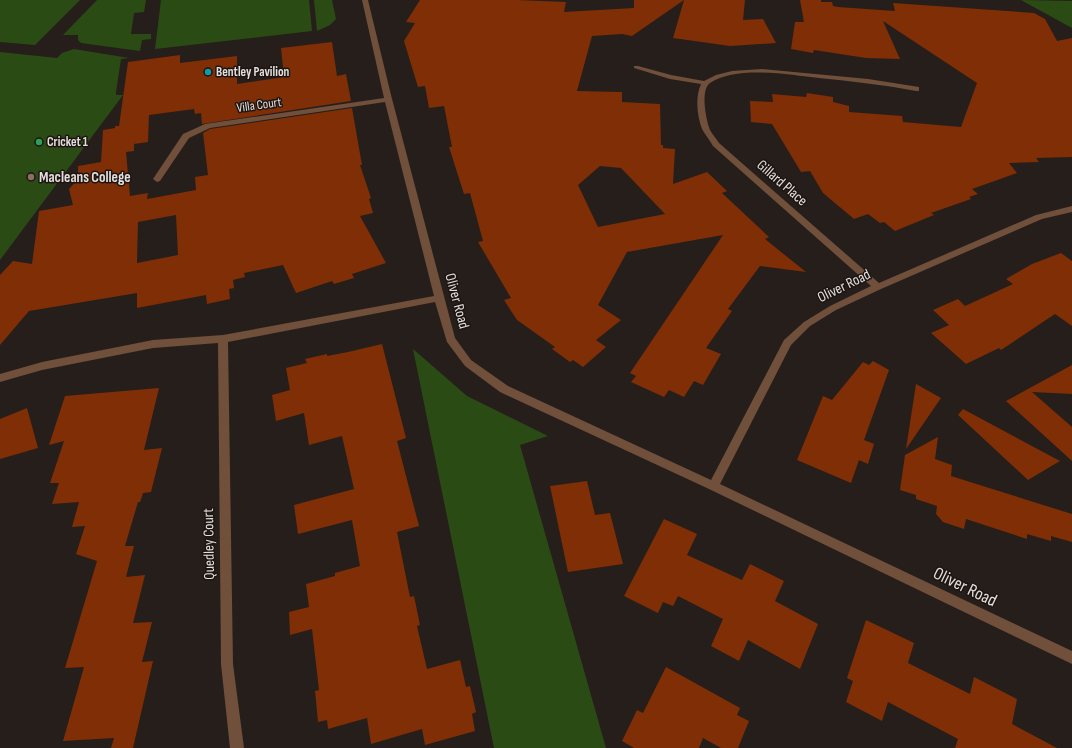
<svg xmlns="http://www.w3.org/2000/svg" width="1072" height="748" font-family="'Sofia Sans Condensed',sans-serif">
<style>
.green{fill:#2b4b15}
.building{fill:#7f2e05;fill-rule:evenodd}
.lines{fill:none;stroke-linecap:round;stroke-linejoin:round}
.minor{fill:#704f3b;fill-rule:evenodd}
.culture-dot{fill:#0f9aa8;stroke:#1c1512;stroke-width:1.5}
.leisure-dot{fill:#2e9e5b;stroke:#1c1512;stroke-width:1.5}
.education-dot{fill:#8d6e63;stroke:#1c1512;stroke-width:1.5}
.labels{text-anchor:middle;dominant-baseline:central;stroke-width:3;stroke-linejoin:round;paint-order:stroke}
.far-poi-label{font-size:13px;font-weight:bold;fill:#e4dedc;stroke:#1c1512;text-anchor:start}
.far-street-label{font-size:13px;fill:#e4dedc;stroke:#1c1512}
.poi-label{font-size:15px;font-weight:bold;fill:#e4dedc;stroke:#1c1512;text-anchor:start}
.street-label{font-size:15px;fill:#e4dedc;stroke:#1c1512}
.near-street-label{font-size:18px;fill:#e4dedc;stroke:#1c1512}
</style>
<rect width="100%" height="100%" fill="#261e1b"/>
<path class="green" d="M0,0h80l-45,45 -35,-3z
M97,0h49l-2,12 -10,1 -3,21h20v5l-9,1 -2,11 -59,-8 -3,-3v-5h-15z
M161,0h148l3,31 -157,18z
M314,0h18l4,19 -6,6 -13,6z
M1021,0l51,1v27z
M74,49l55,9 -8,1 -5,33v3h7l-123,165v-208l57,6 5,-5z
M413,349l54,47 81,40 -28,9 86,303h-112z"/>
<path class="building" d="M420,0h97l49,2 -2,10 70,-4v-8h111l-2,20 20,-1 13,24 -46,3 -57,-8 11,-38 -52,36 -10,-2 -30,2 -15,55 45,1v10l38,2 1,41h2v3l12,1 -2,35 34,-12 20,19 -5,2 47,44 -4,2 41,33 -46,-6 -32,43 4,2 -26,37 15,6 -18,31 -9,-4 -10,16 -15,-7 -5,7 -33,-15 5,-6 -6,-3 93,-138 -96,17 -29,53 23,15 -25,20 10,7 -23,20 -10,-7 -3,2 -18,-13 3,-2 -38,-27 -13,-20 7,-2 -33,-56 5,-1 -13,-48 -6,1 -15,-47h3l-8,-41 -15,2 -4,-22 -7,1 -14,-46 11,-18 -9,-1zM600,166l21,2 44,46 -67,13 -20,-42z
M800,0h21v2h11l1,4 5,1 57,4 -2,-8 141,10 11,6 12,22 15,-3v119l-36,1 3,4 -30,1 8,10 -45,16 6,5 -9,3 2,2 -40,14 3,2 -39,16 -11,-9 -4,1 -12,-9 -14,5 -31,-26 -13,-22 -9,1 -29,-48 -21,-2 -1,-21 23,1 -1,-8 34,3 1,-4 26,4v5l16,4v6l53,4 1,6 58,5 16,-44 -94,-62 17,38 -34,-1 -52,-8 -1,3 -22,-4 4,-27h9z
M332,42l5,34 9,-2 5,27 -149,23 -1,-11 -6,1 -1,-5 -45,6 -1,27 -14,2v7l-8,1 4,44 18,-3 -1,6 49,-9 -1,-13 13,-2 -5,-42 7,-4 142,-21 10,57h-2l11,33 -2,1 4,14 -13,3 26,47 -34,11 2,4 -20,6 -2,-3 -36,12 -13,-28 -39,8 1,4 -12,3 1,8 -5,1 1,10 -23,5 -1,-9 -69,13v-15l-108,18 -29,34v-70l13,-14 19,3 7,-53 34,-6 -4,-16 9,-10v-13l23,-4 2,-32 12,-2v-2h4l9,-64 52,-7v8l57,-7v28l47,-7 -3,-29zM176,215l2,40 -41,8 1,-41z
M1061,253l11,8v65l-17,-12 -54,36 -2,-2 -33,16 -35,-31 18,-8 -16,-15 25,-11 7,7 48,-22 -7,-5 26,-15z
M382,344l24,94 -9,3 22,85 -22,6 13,65 4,-1 6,29 -3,1 10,43 33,-9 6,27 4,-1 6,26 -4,2 3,17 -50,14 -3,-16 -51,15 -4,-26 -39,11 -1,-9 -9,2 -3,-31 4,-1 -7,-61 -22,6 -1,-23 20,-5 -3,-23 29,-8v-3l25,-7 -8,-46 -54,14 -4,-29 60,-16 -12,-53 -33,9 -5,-32 -28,8 -4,-26 18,-5 -4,-22 21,-5 -2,-4 22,-5v2l21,-4z
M873,361l16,9 -25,70 10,4 -6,20 -9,-4 -8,23 -54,-23 26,-64 9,4 31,-38 6,3z
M1072,365v29l-40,-2 40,35v34l-66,-60z
M916,384l25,14 -35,51z
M159,388l-15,62 18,-2 -11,44 -8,1 -3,9h-2l-13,44h9l-8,31 19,-2 -12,48 19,-1 -10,40 11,-1 -20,87h-22l3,-10 -51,3 21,-74 -19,1 32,-107 -21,-7 9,-28 -13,1 7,-25 -27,2 7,-21h-9l14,-42 -15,4 16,-49z
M27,408l11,40 -38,11v-40z
M963,409l97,52 -32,19 -70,-65z
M938,437l-3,22 17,6 -1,11 121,38v28l-21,-6v5l-24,-7v5l-61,-20 -2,10 -21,-7 -7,-8 1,-8 -21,-7v-4l-16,-5 5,-35z
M587,481l8,34 15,-2 13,51 -55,8 -18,-86z
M664,519l33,15 -10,21 55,25 8,-16 34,17 -9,20 43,23 -18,45 -52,-29 -9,21 -28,-15 12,-27 -45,-23 -5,10 -10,-4 -5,11 -34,-17z
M866,620l48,23 -6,20 62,31 4,-17 43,22 -5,25 45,24h-102l3,-9 -70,-37 -6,19 -36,-19 7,-21 -6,-3z
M666,667l74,41 -3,7 12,6 -11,27h-17l-18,-10 -4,10h-65l-12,-7 15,-31 6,3z"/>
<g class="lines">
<path class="minor" d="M362,0h6l23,95 64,243 16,22 37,26 203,94 73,-140 20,-18 26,-16 41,-20 -158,-140c-3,-6 -8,-11 -11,-17 -5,-13 -7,-32 -1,-45l-31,-5 -36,-11v-2h4l33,9 33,6 12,-6 16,-4 30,-2 106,10 51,8v4h-3c-32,-6 -65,-10 -97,-13 -30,-3 -82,-13 -109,5 -10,7 -4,37 0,47 2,4 6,8 9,13l160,140 157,-68 36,-9v6l-30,7 -161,70 -45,21 -26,16 -19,19 -71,139 352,167v13l-363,-175 -209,-97 -35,-26 -18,-24 -12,-40 -207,40 5,322 11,84h-14l-9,-84 -3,-321 -65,5 -111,22 -42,12v-8l42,-12 111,-22 70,-5 211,-39 -49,-194 -175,26 -21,10 -29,43 -3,1 -4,-3 30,-45 22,-10 179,-26z"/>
</g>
<circle class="culture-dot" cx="208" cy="72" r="4"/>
<circle class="leisure-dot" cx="39" cy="142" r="4"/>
<circle class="education-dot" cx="31" cy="177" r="4"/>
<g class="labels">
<g class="far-poi-label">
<text x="216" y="72">Bentley Pavilion</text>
<text x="47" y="142">Cricket 1</text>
</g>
<g class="far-street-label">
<text transform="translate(259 105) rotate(-8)">Villa Court</text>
</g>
<g class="poi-label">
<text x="39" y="177">Macleans College</text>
</g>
<g class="street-label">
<text transform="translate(782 183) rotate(41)">Gillard Place</text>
<text transform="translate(844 286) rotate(-26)">Oliver Road</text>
<text transform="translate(457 301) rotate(75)">Oliver Road</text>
<text transform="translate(209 544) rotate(-91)">Quedley Court</text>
</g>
<g class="near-street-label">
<text transform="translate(965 587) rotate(26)">Oliver Road</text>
</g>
</g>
</svg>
